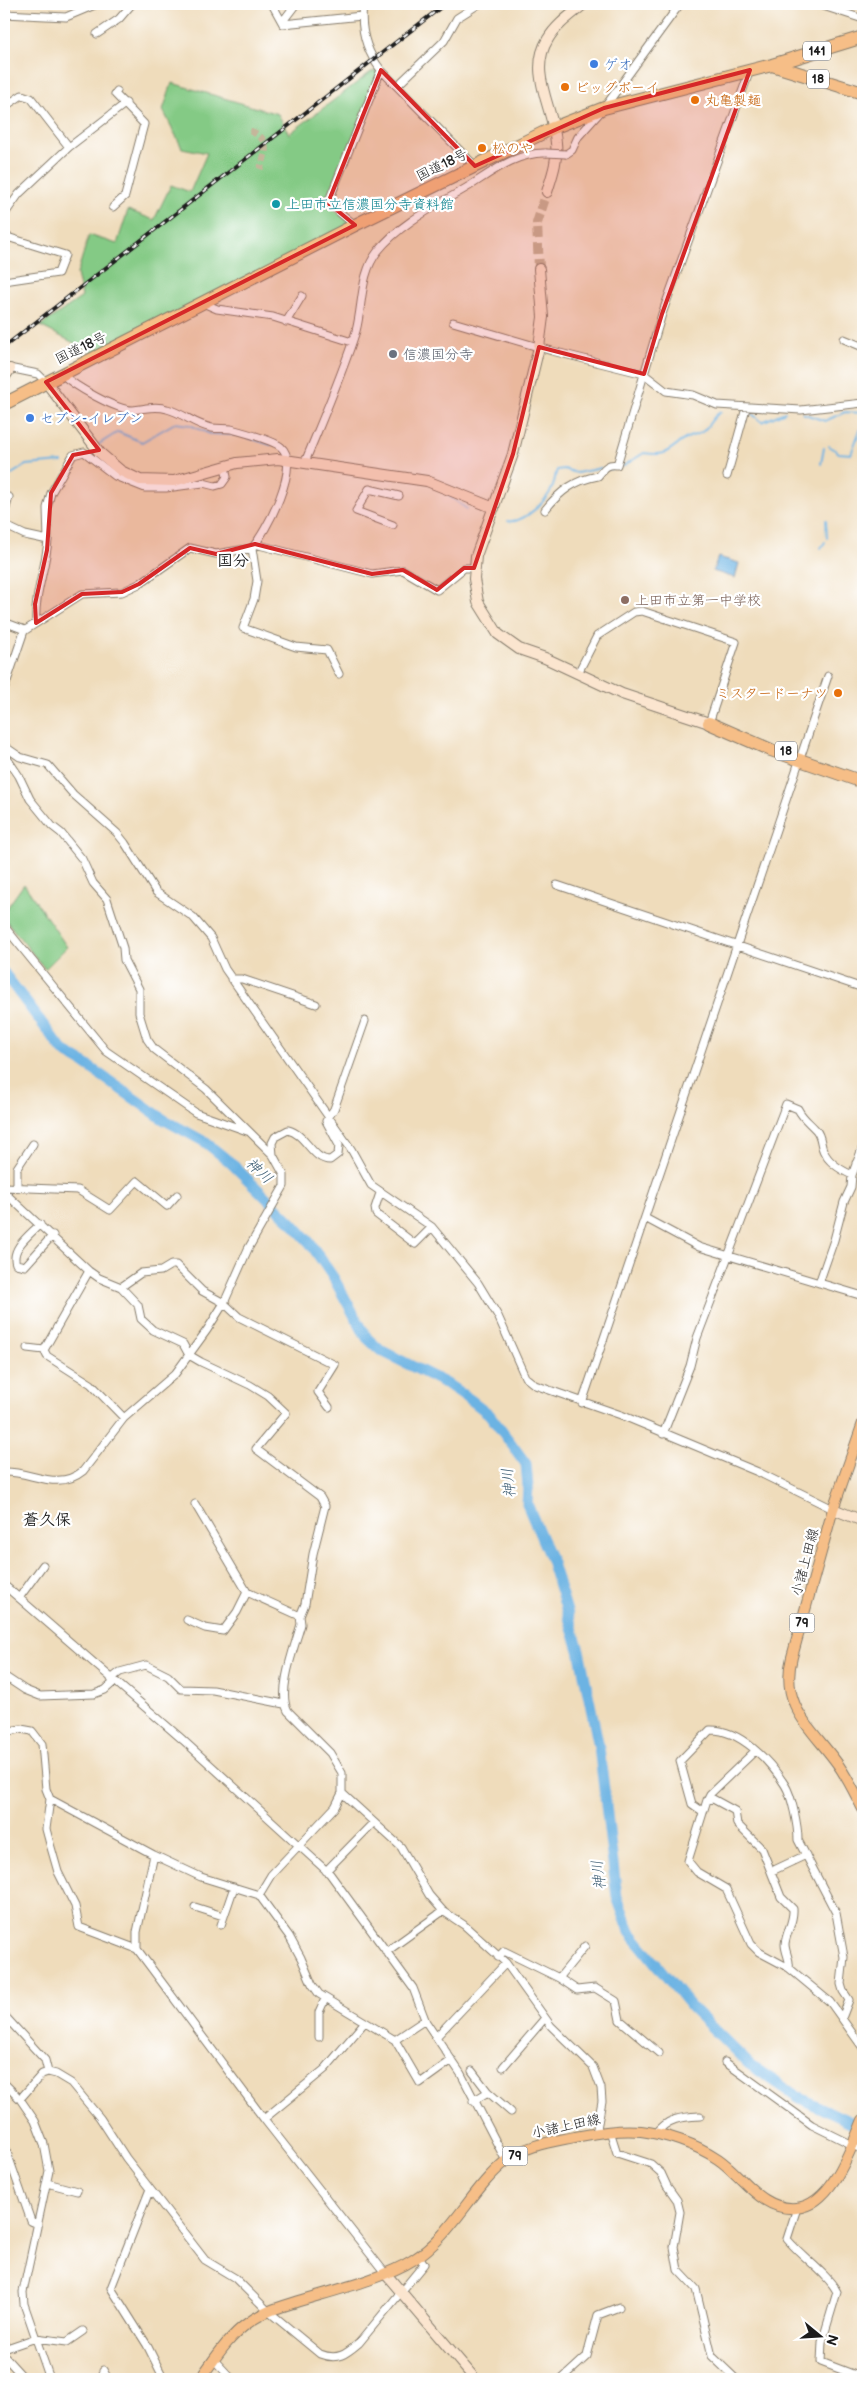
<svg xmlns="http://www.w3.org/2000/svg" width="867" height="2383" font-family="'Balsamiq Sans','Klee One',sans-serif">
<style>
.green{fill:#84ca85;stroke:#507350}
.water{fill:#6cb3e3;stroke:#446880}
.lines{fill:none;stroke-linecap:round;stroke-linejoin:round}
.stream{stroke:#6cb3e3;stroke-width:2}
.river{stroke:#6cb3e3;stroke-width:11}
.street-tunnel{stroke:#c5b69b;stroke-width:7;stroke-dasharray:7 3.5;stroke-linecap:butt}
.secondary-tunnel{stroke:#c5b69b;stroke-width:10;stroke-dasharray:10 5;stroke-linecap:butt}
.street-casing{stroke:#867c6c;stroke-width:9}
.secondary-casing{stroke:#867c6c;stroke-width:12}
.primary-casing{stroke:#867c6c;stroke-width:12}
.highway-casing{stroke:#867c6c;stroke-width:14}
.street{stroke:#fff;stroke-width:7}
.secondary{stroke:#fbe5cf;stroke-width:10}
.primary{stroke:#f6be87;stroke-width:10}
.highway{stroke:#f6be87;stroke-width:12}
.rail-casing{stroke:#1c1c1c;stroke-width:4}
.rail{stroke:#fff;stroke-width:2;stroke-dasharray:5.5;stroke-linecap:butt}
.street-bridge-casing{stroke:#867c6c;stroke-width:9;stroke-linecap:butt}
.street-bridge{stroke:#fff;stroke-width:7}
.marked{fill:#d62828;fill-opacity:0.2;stroke:#d62828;stroke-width:4;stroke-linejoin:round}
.shop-dot{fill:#3f7fe0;stroke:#fff;stroke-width:2}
.food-dot{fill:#e8710a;stroke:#fff;stroke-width:2}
.culture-dot{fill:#0f9aa8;stroke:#fff;stroke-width:2}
.worship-dot{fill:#6b7280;stroke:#fff;stroke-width:2}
.education-dot{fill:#8d6e63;stroke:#fff;stroke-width:2}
.labels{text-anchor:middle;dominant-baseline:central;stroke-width:4.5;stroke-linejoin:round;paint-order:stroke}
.shield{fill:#fff;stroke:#606060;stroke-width:1}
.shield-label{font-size:12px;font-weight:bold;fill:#1c1c1c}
.shop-label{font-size:14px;fill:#366cbe;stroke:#fff;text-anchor:start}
.food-label{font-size:14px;fill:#c56008;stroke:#fff;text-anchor:start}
.street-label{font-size:14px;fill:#1c1c1c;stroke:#fff}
.culture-label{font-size:14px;fill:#0d838f;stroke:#fff;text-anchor:start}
.worship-label{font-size:14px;fill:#5b616d;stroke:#fff;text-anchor:start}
.education-label{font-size:14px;fill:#785e54;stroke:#fff;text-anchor:start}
.water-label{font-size:15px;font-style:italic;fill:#406076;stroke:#fff}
.quarter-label{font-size:16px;font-weight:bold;fill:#1c1c1c;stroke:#fff}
</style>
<rect width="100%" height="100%" fill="#fff"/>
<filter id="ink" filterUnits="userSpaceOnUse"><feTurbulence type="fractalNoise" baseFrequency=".02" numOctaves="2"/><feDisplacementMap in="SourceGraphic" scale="10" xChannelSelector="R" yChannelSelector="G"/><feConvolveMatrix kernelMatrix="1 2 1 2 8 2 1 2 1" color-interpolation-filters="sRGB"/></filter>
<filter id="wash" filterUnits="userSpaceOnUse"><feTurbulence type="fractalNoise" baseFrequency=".0096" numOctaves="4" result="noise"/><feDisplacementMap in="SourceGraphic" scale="20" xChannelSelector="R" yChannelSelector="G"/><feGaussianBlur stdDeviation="1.12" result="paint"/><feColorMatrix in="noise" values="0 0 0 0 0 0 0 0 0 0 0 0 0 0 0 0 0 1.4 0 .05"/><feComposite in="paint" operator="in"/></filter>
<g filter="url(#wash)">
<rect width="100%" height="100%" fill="#efdcbb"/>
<path class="green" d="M381,70l-52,136 26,19 -255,131 -60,-30 42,-29 -5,-23 12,-39 28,9 11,-34 26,10 17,-35 19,7 17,-39 -25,-5 -19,-38 9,-27 106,31 11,20 82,-62z
M24,884l43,63 -22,22 -41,-51v-6z"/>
<path class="water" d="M718,557l21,6 -4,15 -22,-7z"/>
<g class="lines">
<path class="stream" d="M751,413l11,9 23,-10
M802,413l23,8 20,-9 18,1
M99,444l19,-12 24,10 33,-19 15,2 20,9 30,1 31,10
M829,446l10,7 12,1 9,-24
M72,464l11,-7
M821,464l3,-16
M609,469l14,-3 21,-13c26,4 23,-4 43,-15 4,-2 10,-3 15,-6 8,-6 9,-15 19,-20
M4,479l22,-14 36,-3
M449,496l18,13
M826,520l1,18
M508,521c15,3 40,-21 45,-35 2,-5 2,-11 4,-16l7,-1 13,4 24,-5
M821,548l4,-6"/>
<path class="river" d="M4,973l59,78 18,10 82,58 42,23 25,20 62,61 18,20 23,34 34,61 13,12 67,34 24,16 18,14 21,28 16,22 2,23 -1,17 24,56 28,90 20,97 18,150 13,35 62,76 57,56 49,33 65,31"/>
</g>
</g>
<g filter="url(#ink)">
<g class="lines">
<path class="street-tunnel" d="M250,131c20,7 17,21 10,38"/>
<path class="secondary-tunnel" d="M539,269l-2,-46 10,-31"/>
<g class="street-casing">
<path id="street" d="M272,4l11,20 79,-8
M363,4c-3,24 3,47 18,66l94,96
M817,4l46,15
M4,14l62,3 31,-13
M283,21l13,-17
M97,34l22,-15 13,-15
M397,86l47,-45 13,-23 22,-14
M4,107l18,-12 9,3 38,49
M566,154l6,-4 6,-13 26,-29 76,-104
M113,207l12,-11 19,-72 -29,-30 2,-3
M4,215l15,-21 50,-47 57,-44
M355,225l-27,-22 53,-133
M4,236l61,19 -7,18 -54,8
M203,303l14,6 56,8 79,25
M286,322l16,-26
M453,322l99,29 92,23 22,17 27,4 24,10 84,5 62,-7
M844,339l19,8
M4,367l34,7 8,8
M305,462c18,-44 37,-87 51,-131 7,-26 4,-58 22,-80 23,-29 62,-47 93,-66 22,-14 47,-33 75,-32
M727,476l19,-68
M545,510c15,-19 30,-30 53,-34 6,-7 9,-13 19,-11l45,-151 88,-244
M4,515l5,-18
M4,525l21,10 23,5c-2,29 -14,54 -12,83
M393,525l-37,-14 13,-22 30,7
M48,540l-1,-32 4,-15 22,-38 11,-3 31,24 30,12h21l37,-5 12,3 7,-2 5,-7 -2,-11
M255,544l117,30 31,-4 34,20 27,-22h10
M252,548l5,33 -3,18 -11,29 53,19 31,3 12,24
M4,622l21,8
M578,673l19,-37 37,-24 8,-1 94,31 -27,81
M4,690l20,-59 58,-37 40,-2 17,-8 51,-36 26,6 36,-6c14,-16 50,-83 29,-101 -8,-7 -39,-15 -50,-18 -6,-1 -13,0 -19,-1 -17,-3 -29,-15 -45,-19 -12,-4 -22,0 -34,1 -17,0 -59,-24 -71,-36
M4,746l16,11 28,8 25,29 44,39 8,10 31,49 37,25 18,21 14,31 126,180 20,36 61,42 46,56 20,33 27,61 10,8 86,30 137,57 75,37
M4,754l15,22 11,23 22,27 9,7 21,26 11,24 14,16 16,49 1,12 15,29v24l8,26 7,10 52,40 67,66 11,20v11l-36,63 -24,54 -17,27 -32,44 -51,44 -41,53c-26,21 -51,0 -79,1
M557,885l306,103
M4,926l102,125 90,62 51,18
M231,979h11l74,25
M273,1155l-1,-12 3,-6 13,-7c18,4 24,30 42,30l8,-6 1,-9 -13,-24 8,-12 31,-88
M856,1163l7,2
M4,1187l74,3 32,20 27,-29 30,25 10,-11
M17,1187v-19l16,-24
M4,1192l85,79 10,7 22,9 17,18 3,14 12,11 30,14 6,11 12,7 49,23 18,11 18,17 -30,36 64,48 5,9 -12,48 -8,50 -5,12
M380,1193l-5,15 1,6 39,30 17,-17
M645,1218l54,29 164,49
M40,1224c-9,10 -30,24 -24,40l9,2 28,-31
M89,1271l-45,79 3,6 44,28 33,34
M819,1283l15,-43 10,-38 7,-15 1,-12 11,-29
M121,1287l20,-14 20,-2 10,-6h5l26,26 22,12 15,14 96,48 -17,27 11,15
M27,1348l17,2
M582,1403l246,-727
M663,1434l27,-68 7,-28 89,-234 12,5c5,10 11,13 18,21 6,7 4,15 8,22 5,11 17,18 28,23
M195,1504l52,88 53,24 1,8c-6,22 -24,67 -13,87l42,42 12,20v20l-7,14 -64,68 -12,20
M4,1585l179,155 147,134 83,114 13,34 35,52 45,87
M19,1598l24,-33
M187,1620l18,8 18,3 14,-19 10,-20
M4,1676l21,14 15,6 54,-2 11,-4 9,-8
M111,1679l9,-7 26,-7 22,11 13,13 32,1 71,14
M4,1732l17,-3 11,2 10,13 4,45 4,10 -4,30 4,15 8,28 17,34 4,21 58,22 127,170 121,154
M342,1793l59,54 28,48 14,16 21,14 42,38 45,63 42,41 8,21 1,13 -6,33
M50,1799l104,56 47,22 58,18 30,41 12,22 11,26 7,10 76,46 30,-20
M707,1800l3,-6 45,-43
M702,1811l-10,-7 -12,-43 30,-31c30,-1 60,31 75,55 7,11 13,41 13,55l38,73 8,44 -3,27 2,7 6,9 -7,18
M326,1871l47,-48
M772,1871l34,-16
M195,1907l28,9
M221,1925l13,-38
M137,1949v-17l17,-77
M386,1952l57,-41
M498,1957l6,-6 55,27 26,-32
M789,1968c2,-8 -4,-15 -4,-24 1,-12 9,-22 8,-35l-12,-12 -19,-48 -25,-25 -2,-13 -22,-12 -6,1 -19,61 9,11 29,17 25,55 8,8 30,16 41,34 33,46
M559,1978l18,12 18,-2 21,13 4,19 39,33
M4,2015l41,45 3,12
M319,2037v-25l6,-13
M436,2037l70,-74
M395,2040l25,43 32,-23
M725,2062l87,63 51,25
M503,2067l42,-49
M472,2071l16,21 23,20
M4,2083l16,16 15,22 9,23 5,27 -26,121 1,12 26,75
M20,2099l22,-25 6,-2 8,2 15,9 29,35 26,40 79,102 30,18 33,33 52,43c18,7 26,0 39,-11l65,-79 -5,-8
M473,2101l15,-9
M264,2119l61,-50 39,-46
M610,2131l7,22 34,11 10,9 6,13 10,14 3,12 -6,35 4,23 18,19 16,67 24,23
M656,2134c11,-16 26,-17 44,-18
M4,2144l27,77 7,3
M47,2183l30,8
M150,2189l-39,99 36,57 17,34
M797,2208l-10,31c14,17 42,36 50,53l-15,50 -1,20 37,14 -1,3
M4,2349l32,-11 31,4 16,-11
M4,2356l21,23
M214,2360l18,19
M103,2370l5,9
M562,2379l25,-23 11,-41 21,-8"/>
</g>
<g class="secondary-casing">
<path id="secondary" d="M547,192c5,-16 11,-32 9,-49 -2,-35 -29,-70 -8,-104 8,-14 24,-25 36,-35
M539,269l4,48 -4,30 -26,107 -37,102 -2,23 4,23 20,32 21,15 26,9 77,36 87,29
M4,378l6,-9
M46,382l54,71 21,18 19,9 34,1 63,-18 41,-4 149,22 67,27
M833,1509l30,12
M385,2273l90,106"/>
</g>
<g class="primary-casing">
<path id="primary" d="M863,1423l-30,86 -41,148c-12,46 16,68 42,102 12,15 20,33 29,50
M200,2379c14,-19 28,-42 48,-56 13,-10 29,-15 45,-20 35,-11 90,-24 120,-43 40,-25 58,-71 93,-99 20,-16 45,-19 69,-24 22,-4 43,-8 66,-6 25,3 55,13 77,28 24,16 43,52 78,49 36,-3 55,-60 67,-88"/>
</g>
<g class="highway-casing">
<path id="highway" d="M772,65l91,28
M4,404l351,-179 198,-97 51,-20 168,-43 91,-28
M709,723l62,27 92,32"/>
</g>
<use href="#street" class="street"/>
<use href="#secondary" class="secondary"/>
<use href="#primary" class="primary"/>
<use href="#highway" class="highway"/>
<g class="rail-casing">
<path id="rail" d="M4,347l441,-343"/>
</g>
<use href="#rail" class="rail"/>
<g class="street-bridge-casing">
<path id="street-bridge" d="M546,153l20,1"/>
</g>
<use href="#street-bridge" class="street-bridge"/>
</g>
</g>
<path class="marked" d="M381,70l94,96 129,-58 146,-38 -88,244 -18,60 -105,-27 -26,107 -39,114h-10l-27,22 -34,-20 -31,4 -117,-30 -39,10 -26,-6 -51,36 -17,8 -40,2 -46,29 -1,-19 12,-54 4,-57 22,-38 26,-5 -53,-68 309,-157 -27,-22z"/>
<g class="shop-dot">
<circle cx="594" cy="64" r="5"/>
<circle cx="30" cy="418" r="5"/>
</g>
<g class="food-dot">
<circle cx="565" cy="87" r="5"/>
<circle cx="695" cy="100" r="5"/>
<circle cx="482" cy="148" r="5"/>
<circle cx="838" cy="693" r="5"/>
</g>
<circle class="culture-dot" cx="276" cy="204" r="5"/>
<circle class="worship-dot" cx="393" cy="354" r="5"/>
<circle class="education-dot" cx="625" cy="600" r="5"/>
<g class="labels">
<g class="shield">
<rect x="803" y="41.5" width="28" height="19" rx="4"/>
<rect x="807" y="69.5" width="22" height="19" rx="4"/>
<rect x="775" y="741.5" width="22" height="19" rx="4"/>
<rect x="789.5" y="1613.5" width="25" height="19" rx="4"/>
<rect x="502.5" y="2146.5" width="25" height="19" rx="4"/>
</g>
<g class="shield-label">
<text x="817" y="51">141</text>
<text x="818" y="79">18</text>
<text x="786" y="751">18</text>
<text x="802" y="1623">79</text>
<text x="515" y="2156">79</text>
</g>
<g class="shop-label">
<text x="604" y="64">ゲオ</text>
<text x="40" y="418">セブン-イレブン</text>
</g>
<g class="food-label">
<text x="575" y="87">ビッグボーイ</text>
<text x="705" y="100">丸亀製麺</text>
<text x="492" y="148">松のや</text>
<text x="828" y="693" text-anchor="end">ミスタードーナツ</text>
</g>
<g class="street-label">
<text transform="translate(442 165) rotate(-26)">国道18号</text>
<text transform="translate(81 348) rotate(-26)">国道18号</text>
<text transform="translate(805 1562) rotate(-75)">小諸上田線</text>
<text transform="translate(566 2126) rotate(-12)">小諸上田線</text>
</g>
<g class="culture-label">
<text x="286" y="204">上田市立信濃国分寺資料館</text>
</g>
<g class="worship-label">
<text x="403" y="354">信濃国分寺</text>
</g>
<g class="education-label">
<text x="635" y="600">上田市立第一中学校</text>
</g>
<g class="water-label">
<text transform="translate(259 1171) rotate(43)">神川</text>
<text transform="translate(509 1483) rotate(-96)">神川</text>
<text transform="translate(599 1875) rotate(-97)">神川</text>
</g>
<g class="quarter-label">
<text x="233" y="561">国分</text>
<text x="47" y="1520">蒼久保</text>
</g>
</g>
<rect width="867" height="2383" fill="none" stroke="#fff" stroke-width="20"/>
<g transform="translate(820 2336) rotate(108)" stroke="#ffffff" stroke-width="4" paint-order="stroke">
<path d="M0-4L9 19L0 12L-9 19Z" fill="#1c1c1c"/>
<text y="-8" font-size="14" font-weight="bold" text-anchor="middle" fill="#1c1c1c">N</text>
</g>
</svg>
